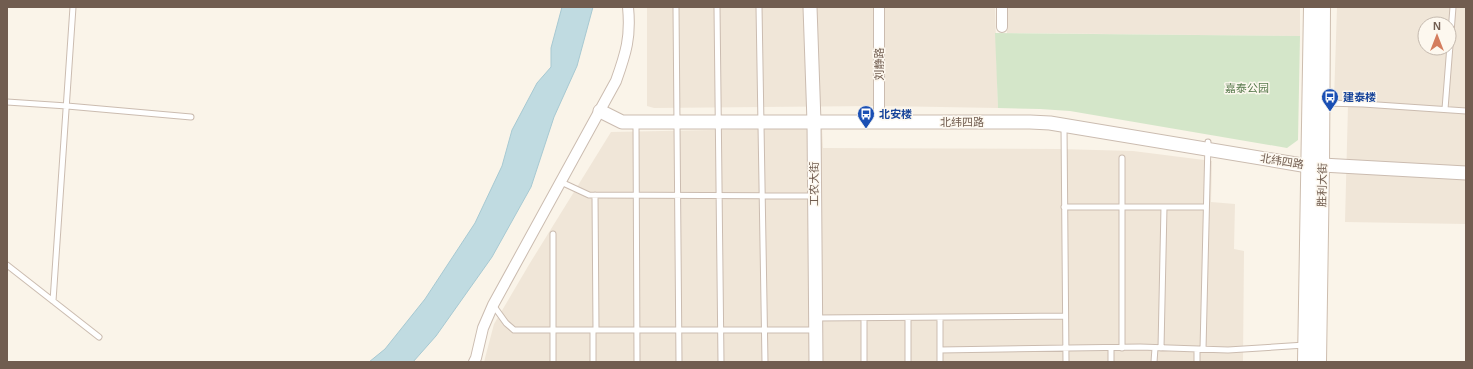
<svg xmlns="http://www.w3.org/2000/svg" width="1473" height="369" font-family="Arial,'Noto Sans SC',sans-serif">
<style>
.residential{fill:#f0e6d8;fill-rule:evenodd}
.green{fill:#d4e6c9}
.water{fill:#c0dbe1;stroke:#a7c9d2}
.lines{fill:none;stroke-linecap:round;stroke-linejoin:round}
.service-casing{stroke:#cbbcb0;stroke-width:7}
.minor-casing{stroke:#cbbcb0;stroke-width:12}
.tertiary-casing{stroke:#cbbcb0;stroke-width:15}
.secondary-casing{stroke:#cdbdae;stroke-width:16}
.service{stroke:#fff;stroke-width:5}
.minor{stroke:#fff;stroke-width:10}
.tertiary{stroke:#fff;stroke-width:13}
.secondary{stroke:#fff;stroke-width:14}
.labels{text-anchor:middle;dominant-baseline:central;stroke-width:3;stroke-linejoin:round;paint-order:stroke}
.street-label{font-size:11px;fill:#715d50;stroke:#fdf8ef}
.park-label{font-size:11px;fill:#587a4d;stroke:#fdf8ef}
.transit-label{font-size:11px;font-weight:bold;fill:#164399;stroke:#fdf8ef;text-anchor:start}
</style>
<rect width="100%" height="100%" fill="#faf4e9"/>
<path class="residential" d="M647,7h228l1,99 -222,2 -7,-2z
M883,7h112l3,101 -114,-2z
M1007,7h293v29l-293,-3z
M1337,7h129v101l-132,-8zM1425,24h24v24h-24z
M1348,105l118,9v110l-121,-2z
M822,128l1,20 236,1 74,2 79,10 -1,41 24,2 -1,45 10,2 -1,111h-759l10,-38 36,-61 81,-131z"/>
<path class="green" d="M995,33l305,3 -2,104 -11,8 -217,-37 -30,-2 -42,-1z"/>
<path class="water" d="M562,7h31l-16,59 -23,51 -23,70 -39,70 -56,79 -23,26h-44l16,-13 40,-50 50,-76 27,-57 10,-36 25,-47 14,-16v-19z"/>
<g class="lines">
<g class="service-casing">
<path id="service" d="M676,7l3,355
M717,7l4,355
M759,7l6,355
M7,102l60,4 124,11
M1323,103l40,1 103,7
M1445,109l8,-102
M636,123l1,239
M1064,126l2,236
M561,182l28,13 225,1
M595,195l1,135
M1064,207h142
M553,234v128
M7,265l92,72
M53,301l20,-294
M493,305l13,18 8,7h301
M816,318l249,-2
M864,318v44
M908,318v44
M940,318v44
M593,330v32
M1122,348v-190
M1161,348l3,-141
M1203,349l5,-207
M940,350l200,-3 88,3 77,-5
M1111,362v-14
M1154,362l1,-14
M1197,362v-13"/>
</g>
<g class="minor-casing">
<path id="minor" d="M879,7v115
M1002,7v20
M474,362l2,-4 7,-30 10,-23 123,-224c10,-28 15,-44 12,-74"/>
</g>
<g class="tertiary-casing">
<path id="tertiary" d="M810,7l4,115 2,240
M600,111l22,11h408l20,1 258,43 14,-1 144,8"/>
</g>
<g class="secondary-casing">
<path id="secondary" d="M1305,362l6,-355
M1319,362l3,-197 1,-158"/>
</g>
<use href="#service" class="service"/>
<use href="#minor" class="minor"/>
<use href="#tertiary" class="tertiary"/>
<use href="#secondary" class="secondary"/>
</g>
<defs>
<g id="bus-pin" transform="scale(0.9)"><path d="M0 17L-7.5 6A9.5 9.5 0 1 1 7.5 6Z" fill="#1a4fb4" stroke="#fdf8ef"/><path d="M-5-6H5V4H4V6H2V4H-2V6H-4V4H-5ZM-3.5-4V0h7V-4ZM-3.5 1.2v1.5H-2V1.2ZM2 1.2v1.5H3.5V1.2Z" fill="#fff"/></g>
</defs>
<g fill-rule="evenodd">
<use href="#bus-pin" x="1330" y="97"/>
<use href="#bus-pin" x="866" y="114"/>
</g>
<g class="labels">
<g class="street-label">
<text transform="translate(879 64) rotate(-90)">刘静路</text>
<text x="962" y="122">北纬四路</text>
<text transform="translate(1282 161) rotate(9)">北纬四路</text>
<text transform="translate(814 184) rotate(-90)">工农大街</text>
<text transform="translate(1322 185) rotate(-89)">胜利大街</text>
</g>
<g class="park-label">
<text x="1247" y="88">嘉泰公园</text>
</g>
<g class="transit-label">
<text x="1343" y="97">建泰楼</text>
<text x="879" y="114">北安楼</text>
</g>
</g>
<rect width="1473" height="369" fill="none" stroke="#715d50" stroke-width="16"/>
<g transform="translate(1437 36)"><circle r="19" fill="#fdf8ef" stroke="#c5baaf"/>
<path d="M0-3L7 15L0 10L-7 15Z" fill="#d47d5e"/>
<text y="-6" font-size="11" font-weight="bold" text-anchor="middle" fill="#715d50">N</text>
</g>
</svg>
